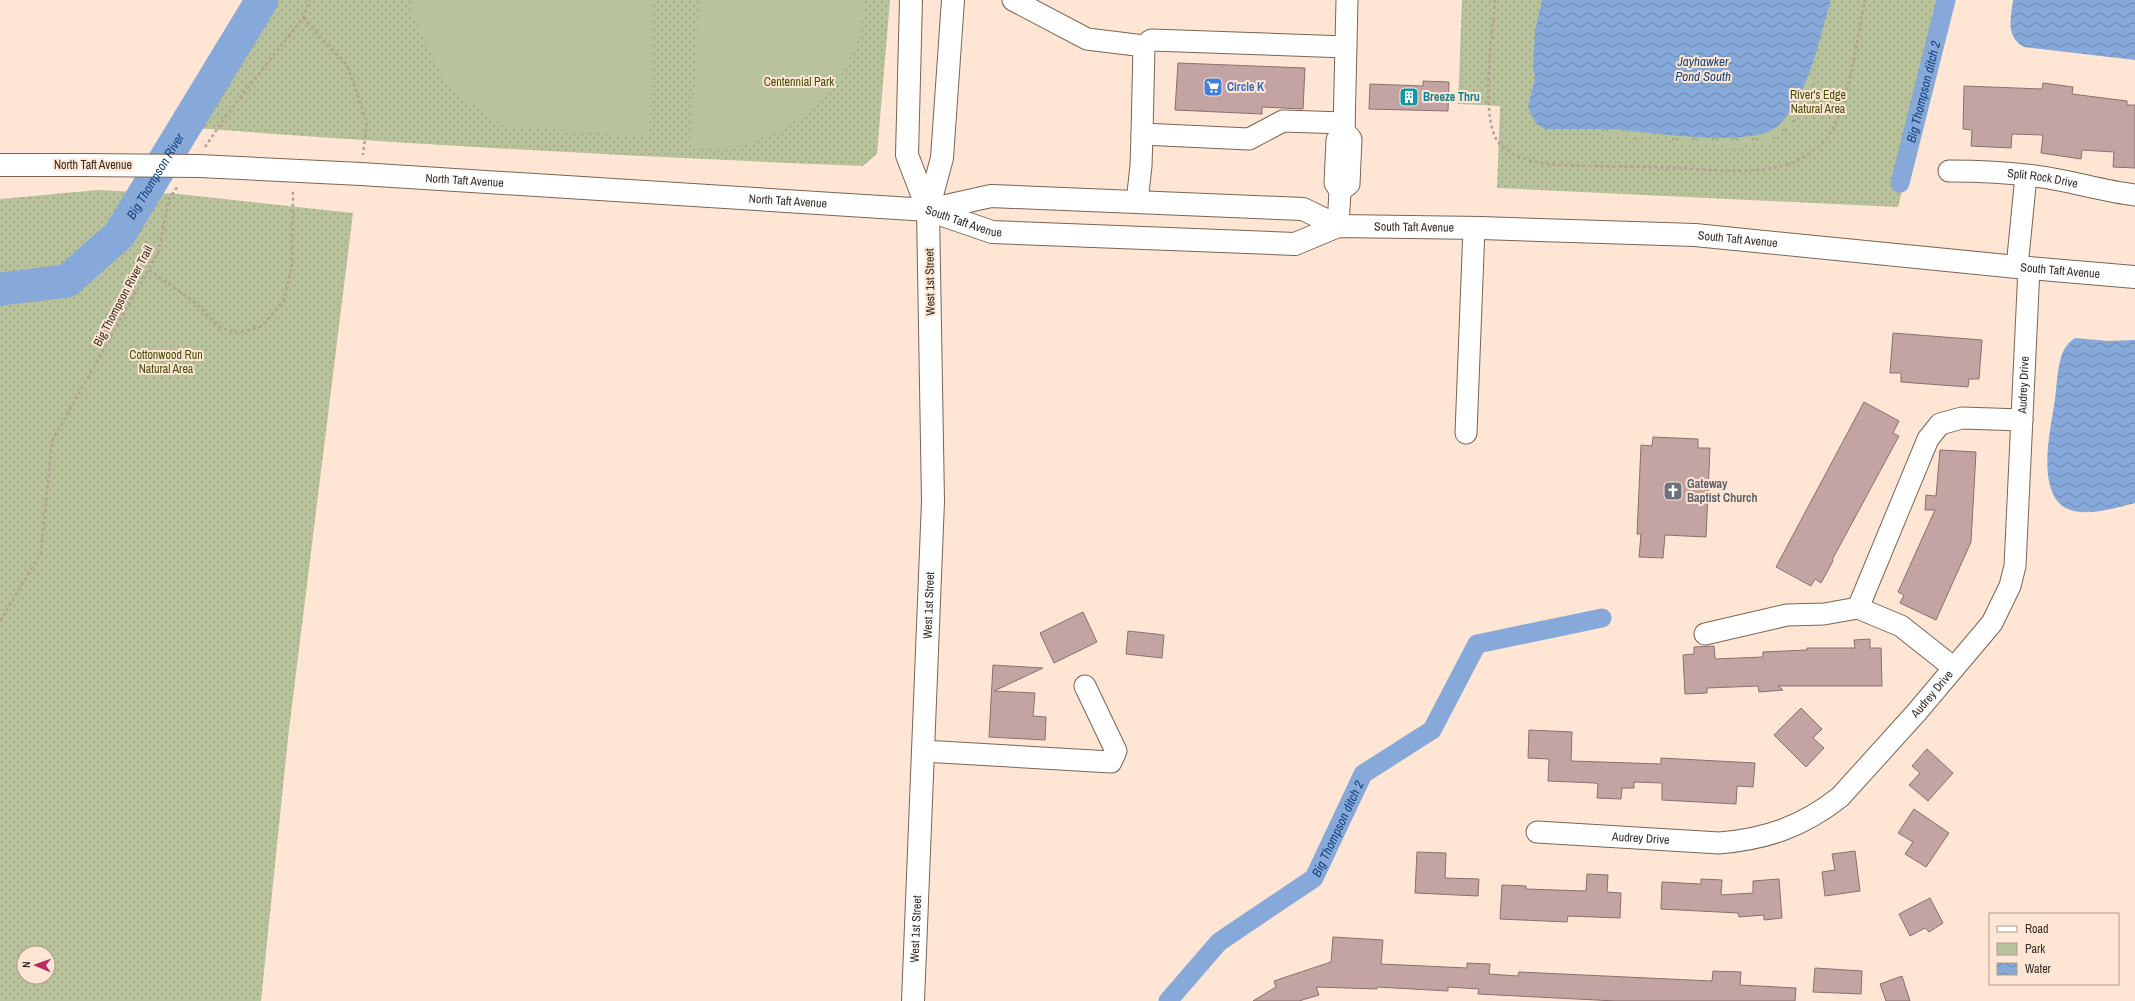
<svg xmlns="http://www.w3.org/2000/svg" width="2135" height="1001" font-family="'Archivo Narrow',sans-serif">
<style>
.green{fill:url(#green-dots);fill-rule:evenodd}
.forest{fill:url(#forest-crowns)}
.pitch{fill:#b8c29b}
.water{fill:url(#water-waves)}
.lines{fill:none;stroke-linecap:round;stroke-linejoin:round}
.canal{stroke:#86a9d9;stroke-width:19}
.river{stroke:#86a9d9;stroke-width:33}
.building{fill:#c3a4a2;stroke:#8b6f6d}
.minor-casing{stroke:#7a6455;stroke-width:23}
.major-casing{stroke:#7a6455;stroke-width:24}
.path{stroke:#b5a194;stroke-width:2.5;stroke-dasharray:3 3;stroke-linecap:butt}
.minor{stroke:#fff;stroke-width:21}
.major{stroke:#fff;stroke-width:22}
.major-bridge-casing{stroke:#7a6455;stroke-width:24;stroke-linecap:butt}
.major-bridge{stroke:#fff;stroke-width:22}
.labels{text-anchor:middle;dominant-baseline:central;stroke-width:4;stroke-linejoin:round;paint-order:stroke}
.park-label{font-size:12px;fill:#424e0a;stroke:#ffe6d4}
.shop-label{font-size:12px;font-weight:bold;fill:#366cbe;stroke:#ffe6d4;text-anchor:start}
.culture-label{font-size:12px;font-weight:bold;fill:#0d838f;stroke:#ffe6d4;text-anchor:start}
.street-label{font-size:12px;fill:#352c25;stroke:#ffe6d4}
.worship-label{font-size:12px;font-weight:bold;fill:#5b616d;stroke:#ffe6d4;text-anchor:start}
.water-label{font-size:13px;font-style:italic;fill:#15427c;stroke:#ffe6d4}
</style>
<defs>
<pattern id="green-dots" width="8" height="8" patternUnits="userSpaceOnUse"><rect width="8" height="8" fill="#b8c29b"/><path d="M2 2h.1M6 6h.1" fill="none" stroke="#969e7e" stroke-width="1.8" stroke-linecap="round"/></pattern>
<pattern id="forest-crowns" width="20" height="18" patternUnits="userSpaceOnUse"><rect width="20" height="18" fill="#b8c29b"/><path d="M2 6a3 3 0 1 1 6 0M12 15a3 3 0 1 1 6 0" fill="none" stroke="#969e7e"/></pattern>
<pattern id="water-waves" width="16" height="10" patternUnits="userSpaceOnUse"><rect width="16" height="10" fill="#86a9d9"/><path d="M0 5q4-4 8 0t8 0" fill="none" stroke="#6e8ab0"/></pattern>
</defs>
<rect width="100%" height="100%" fill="#ffe6d4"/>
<path class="green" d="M275,0h615l-13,154 -14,12c-223,-9 -445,-21 -668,-38z
M1462,0h488l-52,207 -401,-19 3,-82 -42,-2z
M98,190l81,4 174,19 -65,525 -27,263h-261v-802zM24,953h24v24h-24z"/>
<path class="forest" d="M1808,79l8,2 -7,22 -18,23 -23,17h-15l-19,6 -18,-5 -35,1 -15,-6 3,-10z
M1598,123l49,4v8l-8,5 -15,-4h-16l-7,-3z"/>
<path class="pitch" d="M412,0h240l-2,137 -147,-11 -56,-40 -35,-74z
M700,0h165l-6,39 -23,48 -50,41 -43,18 -53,3z"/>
<path class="water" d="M1542,0h289c-12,39 -22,95 -52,125 -24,25 -135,6 -170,4 -21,0 -43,0 -64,0l-9,-5 -8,-17 7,-29 -2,-12 2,-35z
M2013,0h122v60l-111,-13c-19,-11 -13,-29 -11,-47z
M2075,338l33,3 27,-1v163c-20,5 -59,18 -76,0 -21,-23 -8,-76 -4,-104 2,-14 2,-31 7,-45 3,-7 7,-12 13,-16z"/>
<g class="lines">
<g class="canal">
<path id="s1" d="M1900,183l46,-183"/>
<path id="s2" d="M1168,1001l51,-59 95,-64 49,-104 69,-44 45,-86 125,-26"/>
</g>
<path class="river" id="s3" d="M0,289l67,-8 52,-46 143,-235"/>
</g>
<path class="building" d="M1178,63l127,5 -2,41 -41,-2v7l-87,-4z
M1423,81l26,1 -1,29 -79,-2 1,-25 53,2z
M2043,83l30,4 -1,7 55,7v4h8v63l-22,-1 1,-15 -32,-2 -1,9 -40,-6 2,-18 -31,-1 -1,14 -40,-2 1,-16 -9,-1 1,-43 78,3z
M1893,333l89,7 -3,39h-10l-1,8 -67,-5v-9h-11z
M1864,402l35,19 -6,12 6,3 -67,124 1,1 -12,22 -6,-4 -4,7 -35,-19z
M1653,437l45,2v9h12l-4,89 -41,-2 -2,23 -24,-1 2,-23h-4l4,-89 11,1z
M1940,450l36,2 -5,90 -35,78 -36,-17 4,-8 -6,-3 37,-82h-10l1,-15 10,1z
M1083,612l14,30 -43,21 -14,-30z
M1128,631l36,4 -2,23 -36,-4z
M1870,639v9h11l1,38h-104l5,4 -24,2 -1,-6 -51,2v5l-22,1 -2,-39 11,-1v-7l20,-1 1,13 48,-2v-5l44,-2v-2h48l-1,-8z
M993,665l50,3 -49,23 41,2 -2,23 13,1 -1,23 -56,-3z
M1801,708l21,21 -9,9 11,10 -18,19 -32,-32z
M1529,730l43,2 -1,29 90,3v-6l94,5 -2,24 -16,-1 -1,18 -74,-4v-17l-28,-1v6h-12l-1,11 -24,-1 1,-14 -3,-1 -47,-2 1,-22 -21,-1z
M1927,749l26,24 -25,28 -19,-16 11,-12 -8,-7z
M1914,809l35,24 -23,34 -21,-13 8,-12 -15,-9z
M1855,851l5,40 -35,5 -3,-24 13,-2 -3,-16z
M1417,852l29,1 -1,25 34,1 -1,17 -63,-3z
M1587,874l21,1 -1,17 14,1 -1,25 -52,-2 -1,6 -67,-3 2,-34 24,1v3l60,2z
M1701,879l21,1 -1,15 32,-2v-12l26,-2 3,39 -18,2v-5l-25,2 -1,-4 -77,-4 1,-27 39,2z
M1930,898l13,25 -14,9 -4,-4 -15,8 -11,-22z
M1333,937l50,3 -2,24 86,4v-5l23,1 -1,10 29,2 1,-4 193,9 1,-10 28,1 -1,13 56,3 -1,13h-179l-138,-7 1,-5 -31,-2v4l-71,-4v2l-61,-2 3,8 -20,6h-46l23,-14 -2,-6 57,-19z
M1815,968l47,3 -1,23 -48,-2z
M1902,976l8,25h-24l-6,-17z"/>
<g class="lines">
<g class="minor-casing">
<g id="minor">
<path d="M1013,0l74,39 57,7"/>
<path d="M1344,131l3,-131"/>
<path d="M1142,134l2,-88 7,-6 195,7"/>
<path id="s4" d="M1949,171c37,0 74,2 110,9 26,5 50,12 76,15"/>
<path d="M1137,202l4,-36 1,-32 107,5 34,-18 61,2"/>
<path d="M1338,226l2,-35 -5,-8 2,-43 7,-9 7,8 -2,45 -9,7"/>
<path d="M2017,267l9,-91"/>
<path d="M1466,433l8,-205"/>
<path d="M1858,608l70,-169 12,-15 22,-6 60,2"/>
<path d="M1705,634l82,-19 37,-1 34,-6 43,18 53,42"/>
<path d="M923,751l188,11 5,-11 -31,-65"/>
<path id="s5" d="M1537,832l182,11c47,-4 83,-16 121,-46l76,-84 76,-90 18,-37 5,-20 14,-298"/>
</g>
</g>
<g class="major-casing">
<g id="major">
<path d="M911,0l-4,155 21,55"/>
<path d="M0,165h80"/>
<path id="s6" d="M199,166l162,8 567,36 64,22 303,12 43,-18 143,2 214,7 322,32 118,10"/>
<path d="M928,210l63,-14 312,13 35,17"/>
<path id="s7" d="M913,1001l20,-500 -5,-291 14,-52 11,-158"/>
</g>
</g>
<path class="path" d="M1495,0c-2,32 -16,119 4,143 13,14 29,17 47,21 43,3 87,2 130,4 35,1 72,7 106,-2 19,-5 38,-17 49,-34 19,-30 26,-96 34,-132
M303,18l44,47 20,57 -4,33
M205,147l23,-34 75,-95 7,-18
M149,270l44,31 27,27 18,5 24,-7 22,-26 8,-35 1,-75
M0,621l41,-68 11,-112 106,-188 11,-54 9,-13"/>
<use href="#minor" class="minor"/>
<use href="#major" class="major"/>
<g class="major-bridge-casing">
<path id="major-bridge" d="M80,165l119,1"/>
</g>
<use href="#major-bridge" class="major-bridge"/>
</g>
<defs>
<g id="supermarket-square" transform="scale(1)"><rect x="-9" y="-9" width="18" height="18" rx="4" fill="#3f7fe0" stroke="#ffe6d4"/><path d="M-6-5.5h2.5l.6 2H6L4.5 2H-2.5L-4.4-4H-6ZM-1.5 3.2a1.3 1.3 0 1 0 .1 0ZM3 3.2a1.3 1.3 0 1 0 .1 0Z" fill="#fff"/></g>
<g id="building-square" transform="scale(1)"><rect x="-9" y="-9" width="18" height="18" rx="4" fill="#0f9aa8" stroke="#ffe6d4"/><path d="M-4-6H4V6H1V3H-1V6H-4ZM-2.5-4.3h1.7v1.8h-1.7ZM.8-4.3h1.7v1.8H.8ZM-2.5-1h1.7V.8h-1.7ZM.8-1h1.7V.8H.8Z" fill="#fff"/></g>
<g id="church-square" transform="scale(1)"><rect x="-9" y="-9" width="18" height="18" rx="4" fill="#6b7280" stroke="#ffe6d4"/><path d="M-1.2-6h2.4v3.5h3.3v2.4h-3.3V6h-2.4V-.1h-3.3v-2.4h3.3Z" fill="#fff"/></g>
</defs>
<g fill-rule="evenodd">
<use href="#supermarket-square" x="1213" y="87"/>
<use href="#building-square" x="1409" y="97"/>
<use href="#church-square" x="1673" y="491"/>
</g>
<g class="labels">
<g class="park-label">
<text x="799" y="82">Centennial Park</text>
<text x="1818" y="95">River's Edge<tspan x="1818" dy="14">Natural Area</tspan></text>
<text x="166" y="355">Cottonwood Run<tspan x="166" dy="14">Natural Area</tspan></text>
</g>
<g class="shop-label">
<text x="1227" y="87">Circle K</text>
</g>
<g class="culture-label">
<text x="1423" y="97">Breeze Thru</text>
</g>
<g class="street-label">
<text x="93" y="165">North Taft Avenue</text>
<text stroke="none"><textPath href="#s4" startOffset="94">Split Rock Drive</textPath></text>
<text stroke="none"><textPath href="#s6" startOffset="266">North Taft Avenue</textPath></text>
<text stroke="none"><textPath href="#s6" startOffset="590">North Taft Avenue</textPath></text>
<text stroke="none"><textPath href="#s6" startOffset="768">South Taft Avenue</textPath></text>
<text stroke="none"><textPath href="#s6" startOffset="1224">South Taft Avenue</textPath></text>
<text stroke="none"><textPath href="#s6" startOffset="1548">South Taft Avenue</textPath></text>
<text stroke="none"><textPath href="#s6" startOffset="1872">South Taft Avenue</textPath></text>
<text transform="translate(930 282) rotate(-91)">West 1st Street</text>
<text transform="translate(123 296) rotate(-62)">Big Thompson River Trail</text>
<text stroke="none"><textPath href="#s5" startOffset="788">Audrey Drive</textPath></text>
<text stroke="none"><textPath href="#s7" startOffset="396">West 1st Street</textPath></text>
<text stroke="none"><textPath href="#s5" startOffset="452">Audrey Drive</textPath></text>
<text stroke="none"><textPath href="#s5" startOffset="104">Audrey Drive</textPath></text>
<text stroke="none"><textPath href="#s7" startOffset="72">West 1st Street</textPath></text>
</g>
<g class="worship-label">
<text x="1687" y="484">Gateway<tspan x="1687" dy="14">Baptist Church</tspan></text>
</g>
<g class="water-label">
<text x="1703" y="61">Jayhawker<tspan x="1703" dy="15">Pond South</tspan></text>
<text stroke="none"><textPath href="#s1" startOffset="94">Big Thompson ditch 2</textPath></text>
<text stroke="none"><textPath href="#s3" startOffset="206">Big Thompson River</textPath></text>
<text stroke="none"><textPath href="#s2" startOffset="247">Big Thompson ditch 2</textPath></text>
</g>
</g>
<rect x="1989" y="913" width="130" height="72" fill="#ffe6d4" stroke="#ae9c8e"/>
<rect x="1997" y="926" width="20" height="6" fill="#ffffff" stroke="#ae9c8e"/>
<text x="2025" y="933" font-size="12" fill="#352c25">Road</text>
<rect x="1997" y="943" width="20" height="12" fill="#b8c29b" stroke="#ae9c8e"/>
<text x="2025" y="953" font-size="12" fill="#352c25">Park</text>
<rect x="1997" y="963" width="20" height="12" fill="url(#water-waves)" stroke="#ae9c8e"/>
<text x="2025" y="973" font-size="12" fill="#352c25">Water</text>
<g transform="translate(36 965) rotate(272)"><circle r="19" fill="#ffe6d4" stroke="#ae9c8e"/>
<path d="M0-3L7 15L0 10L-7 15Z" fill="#b62b63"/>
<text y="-6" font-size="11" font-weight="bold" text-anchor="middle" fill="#352c25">N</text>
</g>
</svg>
